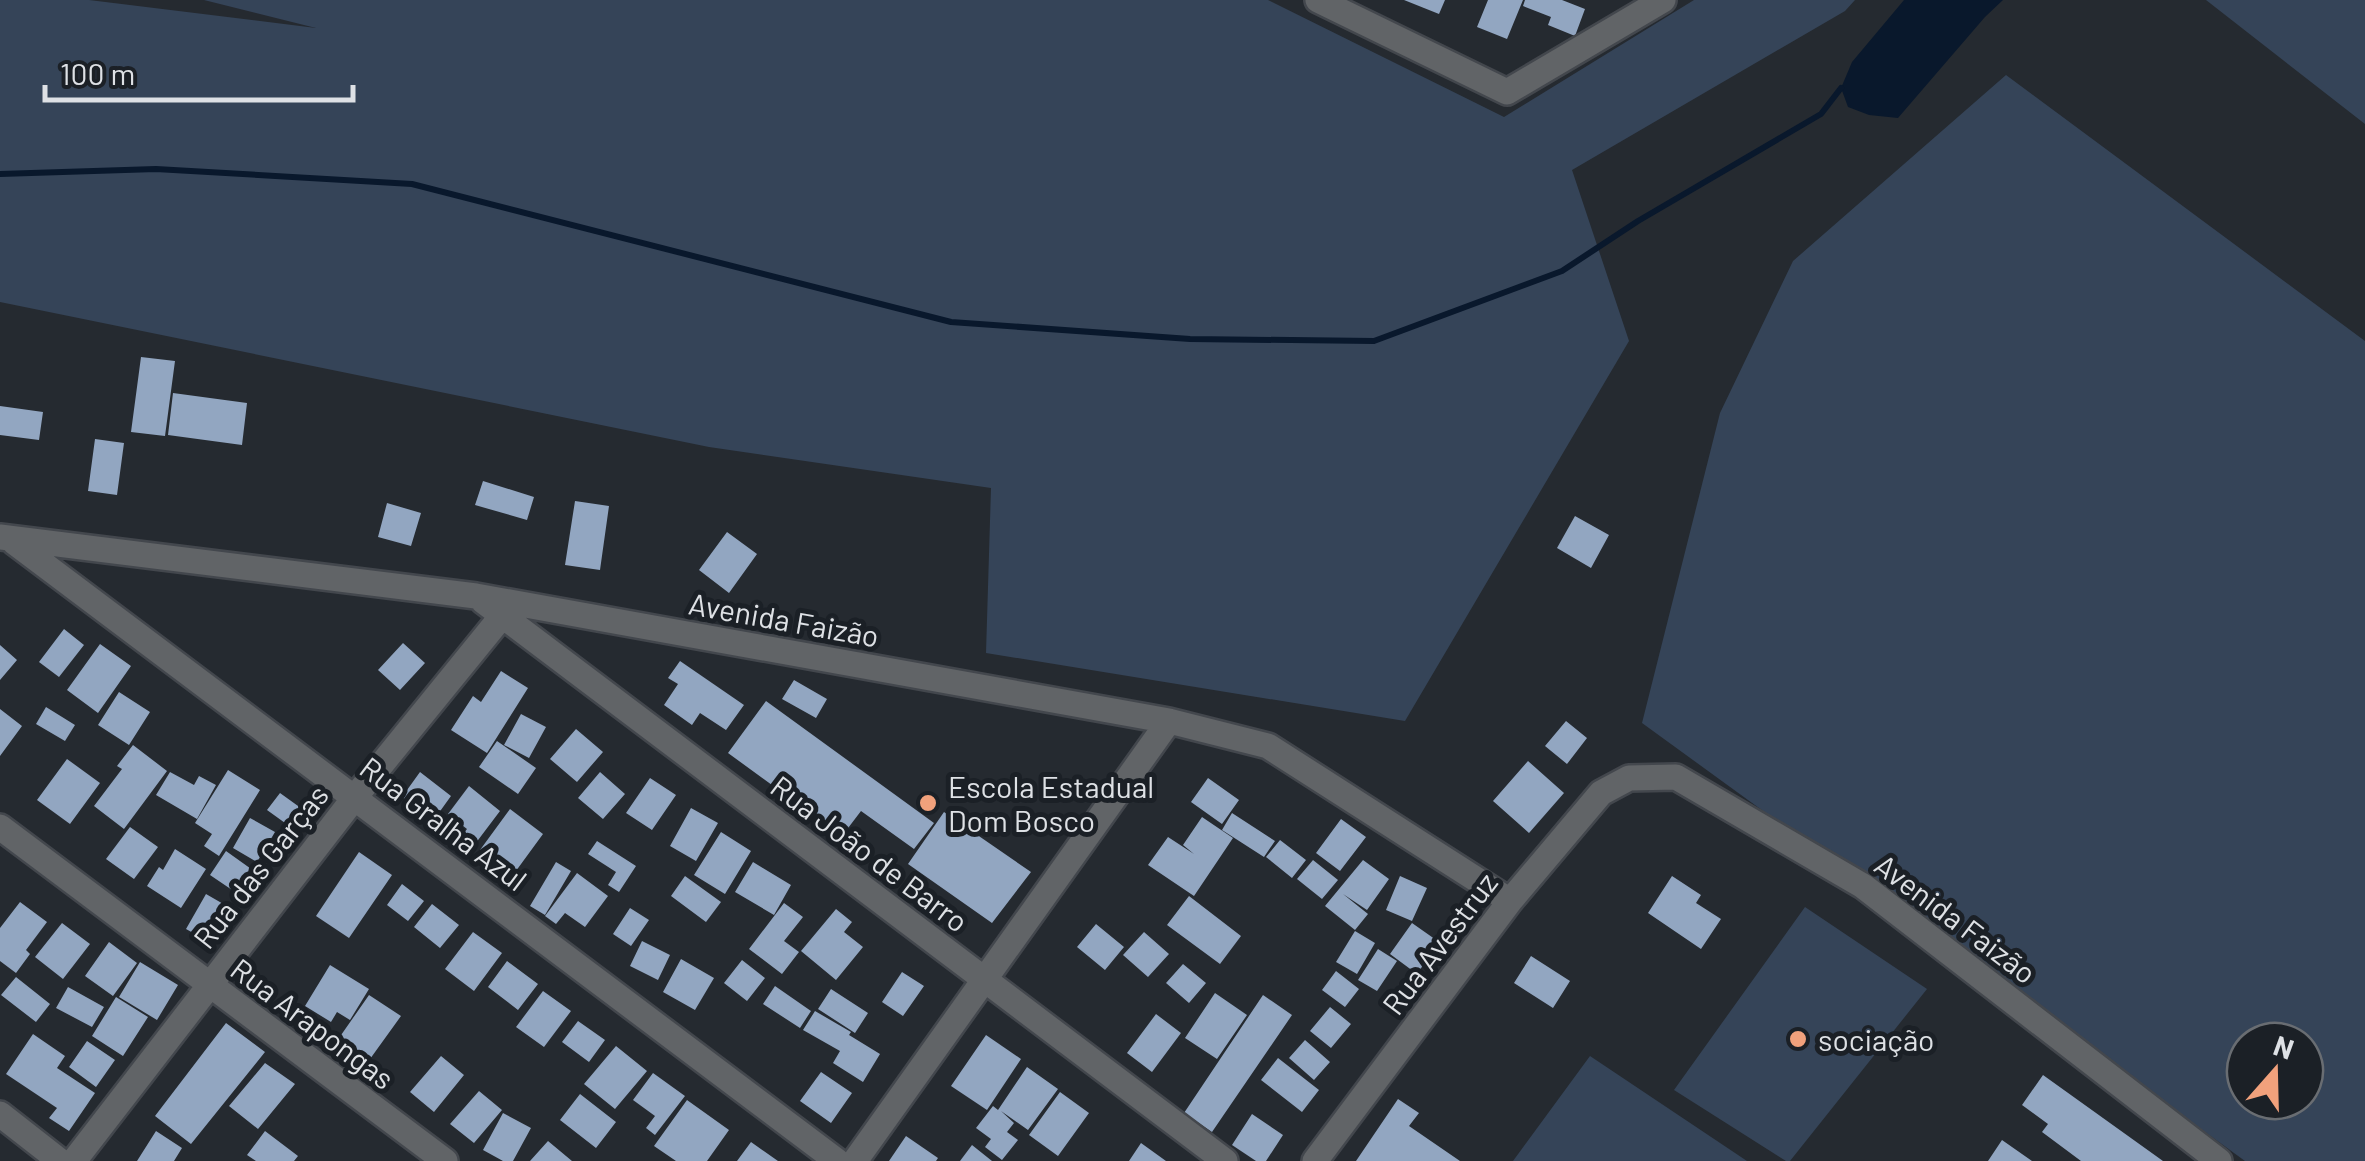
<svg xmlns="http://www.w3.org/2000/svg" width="2365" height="1161" font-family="Barlow,sans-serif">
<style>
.green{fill:#354458;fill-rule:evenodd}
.water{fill:#09182c}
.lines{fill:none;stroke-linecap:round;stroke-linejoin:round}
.stream{stroke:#09182c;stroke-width:6}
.building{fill:#92a6c1}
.minor-casing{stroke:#43474d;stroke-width:30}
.minor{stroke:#616467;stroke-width:25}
.poi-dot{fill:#f1a17c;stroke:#1b2026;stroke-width:4}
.labels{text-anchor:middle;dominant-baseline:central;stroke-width:10;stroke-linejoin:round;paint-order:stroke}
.street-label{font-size:30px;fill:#dee1e5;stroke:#1b2026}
.poi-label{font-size:30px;fill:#dee1e5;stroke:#1b2026;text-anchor:start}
</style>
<rect width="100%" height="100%" fill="#252a30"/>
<path class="green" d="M0,0h89l227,28 -112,-28h1064l236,117 190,-117h161l-10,11 -273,159 57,171 -224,380 -419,-68 5,-165 -282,-41 -709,-145z
M2206,0h159v124z
M2006,75l359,266v820h-120l-603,-438 78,-310 73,-152zM2245,1041h60v60h-60z
M1805,907l122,82 -137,172h-4l-112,-71z
M1590,1056l157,105h-234z"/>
<path class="water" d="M1904,0h99l-18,17 -87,101 -29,-3 -21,-8 -7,-19 11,-26z"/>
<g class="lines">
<path class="stream" d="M0,174l156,-5 256,15 539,138 239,17 184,2 188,-70 76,-50 183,-107 20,-26"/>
</g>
<path class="building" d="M1404,0h41l-6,14z
M1488,0h35l-16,39 -30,-12z
M1525,0h37l23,9 -10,27 -27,-11 3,-8 -28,-11z
M141,357l34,4 -10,75 -34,-4z
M173,393l74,10 -5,42 -74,-10z
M0,406l43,6 -4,28 -39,-5z
M95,439l29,4 -7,52 -29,-4z
M483,481l51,16 -7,23 -52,-15z
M575,501l34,5 -9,64 -35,-5z
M387,503l34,10 -10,33 -33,-9z
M1575,516l34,19 -18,33 -34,-20z
M727,532l30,22 -28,39 -30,-23z
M64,629l20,16 -25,32 -20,-15z
M403,643l22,20 -25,27 -22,-20z
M100,644l31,22 -33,47 -31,-23z
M0,645l17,15 -17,20z
M680,661l64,44 -18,25 -26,-17 -8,12 -28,-20 14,-21 -10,-6z
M501,671l27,17 -41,65 -36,-23 22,-34 8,6z
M794,680l33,19 -11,19 -34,-19z
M119,692l31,20 -21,33 -31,-20z
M766,701l168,122 -20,26 -53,-38 -19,25 -114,-83z
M46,707l29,18 -10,16 -29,-17z
M0,709l22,17 -22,30z
M521,714l25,13 -17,31 -25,-13z
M1566,721l21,17 -20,26 -22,-18z
M576,729l27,23 -26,30 -27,-23z
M497,741l39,27 -18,26 -39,-27z
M133,745l34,26 -43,58 -30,-23 28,-37 -5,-3z
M67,759l33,24 -30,41 -33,-24z
M1528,761l36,32 -35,40 -36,-32z
M228,770l32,20 -41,66 -15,-10 8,-12 -17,-11z
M170,772l24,13 5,-9 17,9 -19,34 -41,-24z
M420,772l31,24 -18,25 -31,-24z
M600,772l25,22 -22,25 -25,-21z
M650,778l26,17 -24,35 -26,-17z
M1208,778l31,22 -17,24 -31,-22z
M469,786l31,25 -34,45 -13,-9 14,-18 -19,-15z
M280,793l25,18 -13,17 -25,-18z
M691,808l27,15 -22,38 -26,-15z
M510,809l33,25 -30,41 -33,-25z
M944,812l87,60 -39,51 -84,-59z
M1232,813l43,28 -11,16 -42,-27z
M1202,817l31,21 -39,58 -46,-31 20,-28 26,17 -11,-9z
M250,818l25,14 -18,30 -24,-14z
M1341,819l25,18 -26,34 -24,-18z
M130,827l28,20 -24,32 -28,-20z
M721,832l30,19 -26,43 -31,-19z
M1280,840l26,20 -14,18 -26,-21z
M597,841l39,25 -17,26 -11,-7 8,-13 -28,-18z
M175,849l31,20 -25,39 -34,-22 12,-19 4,3z
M226,851l28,20 -16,23 -28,-19z
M359,852l33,23 -43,63 -33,-22z
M1313,860l25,20 -16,19 -25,-20z
M1363,860l26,19 -22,31 -24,-16 25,20 -13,16 -30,-24z
M556,862l15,9 -26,44 -15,-9z
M753,862l38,23 -17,30 -39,-23z
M577,873l31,23 -23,31 -20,-14 -9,11 -11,-8z
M685,876l36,26 -15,20 -35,-26z
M1400,876l27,12 -15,33 -26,-11z
M1672,876l29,19 -5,8 25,16 -20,30 -53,-36z
M402,884l22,17 -16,20 -21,-16z
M206,894l26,15 -19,35 -27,-15z
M1189,896l52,40 -21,28 -53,-39z
M20,902l27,20 -21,28 4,4 -14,19 -16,-12v-33z
M784,903l19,14 -19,24 15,11 -17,22 -33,-25z
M432,904l27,21 -19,23 -26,-21z
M630,908l19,12 -18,26 -18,-12z
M836,909l16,13 -8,10 19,15 -27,33 -35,-29z
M62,923l28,21 -27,35 -28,-22z
M1412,923l27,19 -22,32 -27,-20z
M1096,924l28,23 -19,23 -28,-23z
M1355,931l20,12 -18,31 -21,-12z
M473,932l29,21 -28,38 -29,-22z
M1144,932l25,22 -21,23 -25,-22z
M642,941l28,14 -12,25 -28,-14z
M109,942l28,21 -24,33 -28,-20z
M1378,949l19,12 -20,30 -19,-11z
M1531,956l39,25 -17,27 -39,-25z
M681,959l33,19 -19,32 -32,-18z
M742,960l23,18 -18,23 -23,-18z
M507,961l31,23 -20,26 -30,-23z
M140,962l38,23 -21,35 -38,-23z
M1183,964l23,19 -17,20 -23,-20z
M330,965l39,24 -19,31 -13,-8 -6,10 -26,-16z
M1336,971l23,18 -14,18 -23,-17z
M902,972l22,14 -21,30 -21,-14z
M16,977l34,27 -14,18 -35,-27z
M775,986l36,25 -11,17 -37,-24z
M68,987l36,20 -12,20 -36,-19z
M831,989l37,24 -13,20 -37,-24z
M543,991l28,20 -27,36 -28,-20z
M1215,993l32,22 -30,44 -32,-21z
M369,995l32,21 -31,43 -31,-21z
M1263,995l29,20 -80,117 -28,-19z
M116,997l32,20 -25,39 -31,-20z
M1330,1007l21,17 -20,24 -21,-17z
M815,1011l36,21 -2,3 31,19 -17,28 -30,-19 7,-12 -37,-21z
M1156,1014l25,19 -29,39 -25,-19z
M578,1021l27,19 -16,22 -27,-20z
M226,1023l39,29 -74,92 -36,-28z
M33,1034l32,22 -8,12 38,25 -26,38 -20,-13 8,-10 -51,-34z
M986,1035l35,24 -34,51 -36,-24z
M1305,1040l25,22 -16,18 -25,-22z
M87,1041l28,19 -19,27 -27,-20z
M616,1046l31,25 -32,38 -31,-25z
M441,1056l23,19 -30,37 -24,-20z
M1278,1058l41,32 -17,22 -41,-32z
M265,1063l30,21 -37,45 -29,-23z
M1027,1067l31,22 -30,41 -27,-19 13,12 -7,9 11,8 -16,20 -17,-13 6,-8 -15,-11 17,-22 5,4z
M821,1072l31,21 -21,30 -31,-22z
M653,1073l32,23 -30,39 -9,-7 9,-12 -22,-16z
M2043,1075l120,86h-82l-39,-29 6,-8 -26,-19z
M479,1091l23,19 -28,33 -24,-19z
M1060,1092l29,21 -31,43 -29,-21z
M580,1094l36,28 -20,26 -36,-28z
M1398,1099l21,14 -10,13 51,35h-104z
M687,1100l42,30 -22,31h-31l-22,-15z
M503,1113l28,15 -18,33h-10l-20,-11z
M1252,1114l31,21 -17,26h-10l-24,-16z
M156,1131l26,17 -8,13h-37z
M265,1131l33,25 -4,5h-38l-9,-6z
M906,1136l32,22 -2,3h-47z
M2002,1140l30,21h-44z
M548,1141l24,20h-42z
M751,1142l27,19h-41z
M1141,1143l25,18h-37z
M972,1145l20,16h-32z"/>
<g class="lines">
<g class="minor-casing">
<path id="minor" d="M1318,0l189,92 156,-92
M0,537l476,59 693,125 99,25 242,155
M14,542l823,619
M483,601l742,560
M0,827l445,334
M0,1114l60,47
M74,1161l281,-364 147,-181
M855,1161l314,-440
M1315,1161l195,-260 91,-108 28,-15 47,-1 187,109 356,275"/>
</g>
<use href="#minor" class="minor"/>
</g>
<g class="poi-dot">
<circle cx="928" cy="803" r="10"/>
<circle cx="1798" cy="1039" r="10"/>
</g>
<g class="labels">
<g class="street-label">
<text transform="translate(784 619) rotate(10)">Avenida Faizão</text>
<text transform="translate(444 823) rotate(37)">Rua Gralha Azul</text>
<text transform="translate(870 853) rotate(37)">Rua João de Barro</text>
<text transform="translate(260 866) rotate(-52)">Rua das Garças</text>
<text transform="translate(1956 918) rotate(37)">Avenida Faizão</text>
<text transform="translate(1439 943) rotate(-53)">Rua Avestruz</text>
<text transform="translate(313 1023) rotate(37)">Rua Arapongas</text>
</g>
<g class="poi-label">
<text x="948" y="786">Escola Estadual<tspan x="948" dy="34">Dom Bosco</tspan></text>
<text x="1818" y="1039">sociação</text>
</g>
</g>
<g transform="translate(2275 1071) rotate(20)"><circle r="48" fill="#1b2026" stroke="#696d72" stroke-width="2.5"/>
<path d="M0-8L18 38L0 25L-18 38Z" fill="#f1a17c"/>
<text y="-15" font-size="28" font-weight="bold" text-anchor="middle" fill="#dee1e5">N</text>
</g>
<path d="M45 85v15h308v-15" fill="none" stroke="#dee1e5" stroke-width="5"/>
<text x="60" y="85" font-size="30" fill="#dee1e5" stroke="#1b2026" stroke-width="8" paint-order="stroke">100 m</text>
</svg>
